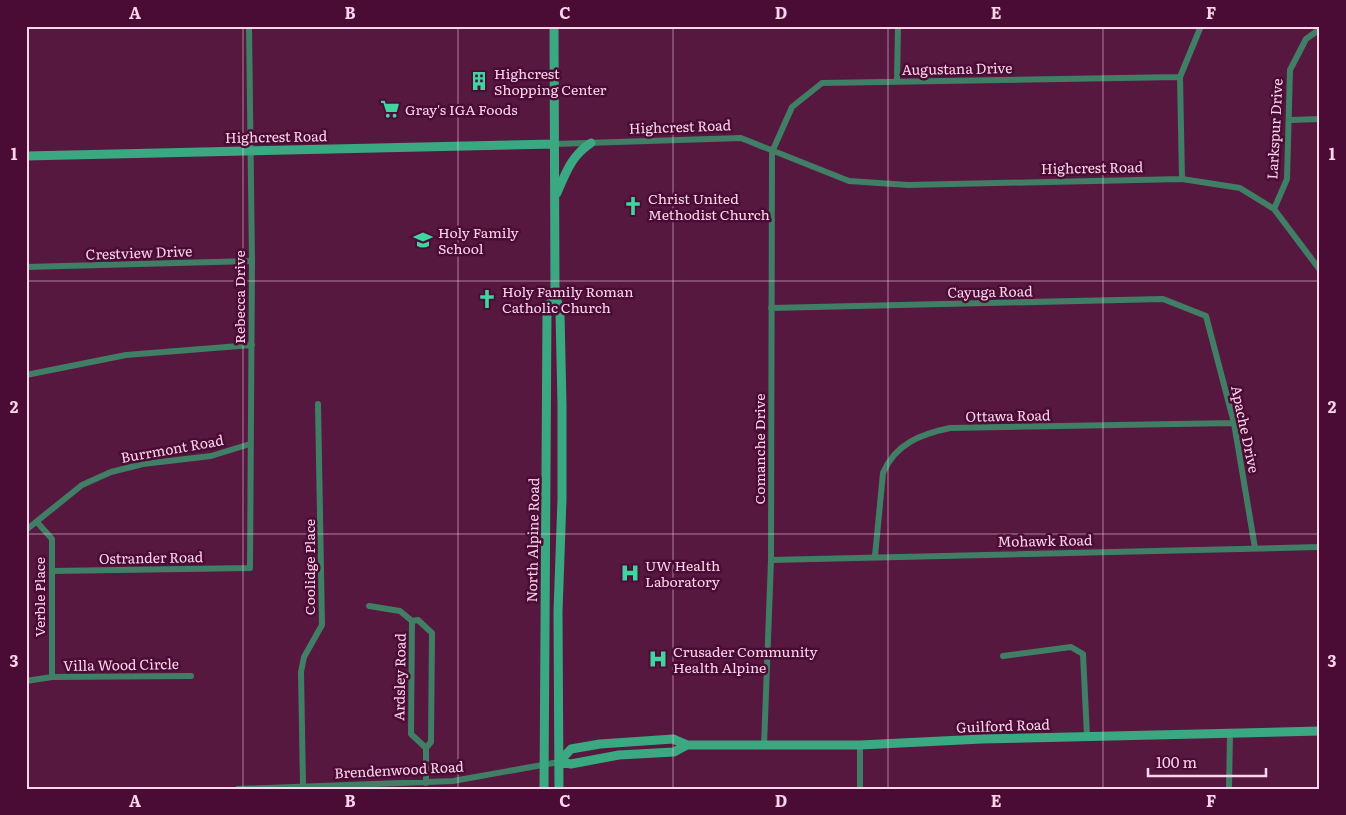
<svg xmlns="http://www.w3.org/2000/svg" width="1346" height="815" font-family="Literata,serif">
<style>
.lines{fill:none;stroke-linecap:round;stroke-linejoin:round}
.street{stroke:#407e66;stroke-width:6}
.secondary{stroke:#3aa881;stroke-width:9}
.grid{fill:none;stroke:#fdd5ea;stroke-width:1;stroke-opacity:0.55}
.labels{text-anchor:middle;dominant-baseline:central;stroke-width:5;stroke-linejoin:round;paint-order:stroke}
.street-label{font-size:14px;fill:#fdd5ea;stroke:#4a0c35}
.poi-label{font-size:14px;fill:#fdd5ea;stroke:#4a0c35;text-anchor:start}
.neatline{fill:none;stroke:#fdd5ea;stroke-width:2}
.grid-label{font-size:16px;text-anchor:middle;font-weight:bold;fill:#fdd5ea}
</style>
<rect width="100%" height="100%" fill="#56183f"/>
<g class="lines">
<path class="street" d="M897,81l1,-55
M1290,120l30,-1
M555,144l186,-6 108,43 59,4 274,-6 58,9 34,21 46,61
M1182,179l-2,-102 21,-51
M1274,209l13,-30 3,-109 16,-31 14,-10
M26,267l226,-6
M771,308l392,-9 43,17 28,107 21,125
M26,375l100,-20 126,-10
M37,522l15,17v138
M26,530l56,-45 29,-13 32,-8 68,-8 39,-12
M875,556l8,-83c12,-29 38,-39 67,-45l284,-5
M771,560l549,-13
M52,571l198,-3 2,-307 -3,-235
M369,606l31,5 12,10
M1003,656l68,-9 12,7 4,82
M26,681l26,-4 139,-1
M860,745v44
M764,746l7,-186 1,-408 20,-45 30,-24 358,-6
M426,783v-35l5,-6 1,-109 -14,-13 -6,1 -1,113 15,14
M303,785l-2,-113 3,-15 18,-32 -4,-221
M26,788v1
M238,789l215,-8 106,-19
M1229,789l1,-55"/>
<path class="secondary" d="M554,26l1,267 5,19 2,93v94l-4,113 1,177
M26,156l529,-12
M557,193c9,-21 15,-38 34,-50
M559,762l12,-13 29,-5 73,-5 14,6h173l122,-6 338,-8
M559,762l12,2 48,-9 55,-3 13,-7
M544,789l3,-478 8,-18"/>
</g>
<path class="grid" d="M243,26v763M458,26v763M673,26v763M888,26v763M1103,26v763M26,281h1294M26,534h1294"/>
<defs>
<g id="building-bare" transform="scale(1.5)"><path d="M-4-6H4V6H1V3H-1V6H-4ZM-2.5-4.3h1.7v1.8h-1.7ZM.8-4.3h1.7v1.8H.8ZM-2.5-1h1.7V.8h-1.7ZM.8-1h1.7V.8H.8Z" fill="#40d4a1" stroke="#4a0c35" stroke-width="2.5" paint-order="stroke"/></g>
<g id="supermarket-bare" transform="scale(1.5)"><path d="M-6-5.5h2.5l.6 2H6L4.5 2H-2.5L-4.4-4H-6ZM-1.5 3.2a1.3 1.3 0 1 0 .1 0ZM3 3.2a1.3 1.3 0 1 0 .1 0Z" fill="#40d4a1" stroke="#4a0c35" stroke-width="2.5" paint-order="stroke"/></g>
<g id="church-bare" transform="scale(1.5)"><path d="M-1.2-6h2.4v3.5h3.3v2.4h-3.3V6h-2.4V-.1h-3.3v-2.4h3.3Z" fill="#40d4a1" stroke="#4a0c35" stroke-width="2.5" paint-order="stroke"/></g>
<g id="school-bare" transform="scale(1.5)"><path d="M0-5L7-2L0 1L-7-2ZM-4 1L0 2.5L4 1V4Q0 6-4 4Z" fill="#40d4a1" stroke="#4a0c35" stroke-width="2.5" paint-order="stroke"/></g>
<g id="hospital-bare" transform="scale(1.5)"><path d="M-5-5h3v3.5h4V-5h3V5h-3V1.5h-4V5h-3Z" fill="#40d4a1" stroke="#4a0c35" stroke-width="2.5" paint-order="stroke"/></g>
</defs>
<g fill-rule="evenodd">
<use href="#building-bare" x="479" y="81"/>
<use href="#supermarket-bare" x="390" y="109"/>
<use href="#church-bare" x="633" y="206"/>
<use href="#school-bare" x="423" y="240"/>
<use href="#church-bare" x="487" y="299"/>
<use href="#hospital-bare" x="630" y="573"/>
<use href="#hospital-bare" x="658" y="659"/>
</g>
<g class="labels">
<g class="street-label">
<text transform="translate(957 68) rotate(-1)">Augustana Drive</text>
<text transform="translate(680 126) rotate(-2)">Highcrest Road</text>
<text transform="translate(1274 129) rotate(-87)">Larkspur Drive</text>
<text transform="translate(276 136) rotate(-1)">Highcrest Road</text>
<text transform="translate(1092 167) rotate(-1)">Highcrest Road</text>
<text transform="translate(139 252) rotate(-2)">Crestview Drive</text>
<text transform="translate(990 291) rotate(-1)">Cayuga Road</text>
<text transform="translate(239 297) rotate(-90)">Rebecca Drive</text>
<text transform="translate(1008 415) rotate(-1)">Ottawa Road</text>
<text transform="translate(1246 429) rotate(78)">Apache Drive</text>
<text transform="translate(172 448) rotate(-10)">Burrmont Road</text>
<text transform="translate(759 449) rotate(-90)">Comanche Drive</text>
<text transform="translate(532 540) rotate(-89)">North Alpine Road</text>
<text transform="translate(1045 540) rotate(-1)">Mohawk Road</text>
<text transform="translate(151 557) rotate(-1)">Ostrander Road</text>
<text transform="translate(309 567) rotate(-90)">Coolidge Place</text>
<text transform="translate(39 597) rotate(-90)">Verble Place</text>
<text transform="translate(121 664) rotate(-1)">Villa Wood Circle</text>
<text transform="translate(399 677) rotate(-89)">Ardsley Road</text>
<text transform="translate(1003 725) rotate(-2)">Guilford Road</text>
<text transform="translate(399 769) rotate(-3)">Brendenwood Road</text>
</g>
<g class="poi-label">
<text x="494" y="73">Highcrest<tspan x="494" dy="16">Shopping Center</tspan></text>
<text x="405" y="109">Gray's IGA Foods</text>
<text x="648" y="198">Christ United<tspan x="648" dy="16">Methodist Church</tspan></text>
<text x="438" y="232">Holy Family<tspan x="438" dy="16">School</tspan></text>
<text x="502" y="291">Holy Family Roman<tspan x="502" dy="16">Catholic Church</tspan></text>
<text x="645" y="565">UW Health<tspan x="645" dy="16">Laboratory</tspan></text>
<text x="673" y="651">Crusader Community<tspan x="673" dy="16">Health Alpine</tspan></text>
</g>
</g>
<rect width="1346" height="815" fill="none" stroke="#4a0c35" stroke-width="55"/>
<path d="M1148 768v8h118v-8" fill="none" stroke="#fdd5ea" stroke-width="2.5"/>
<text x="1156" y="768" font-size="15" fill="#fdd5ea" stroke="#4a0c35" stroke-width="4" paint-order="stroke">100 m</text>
<rect x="28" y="28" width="1290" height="760" class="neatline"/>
<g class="grid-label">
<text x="135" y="19">A</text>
<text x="350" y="19">B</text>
<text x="565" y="19">C</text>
<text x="781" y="19">D</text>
<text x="996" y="19">E</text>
<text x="1211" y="19">F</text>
<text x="14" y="160">1</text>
<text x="1332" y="160">1</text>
<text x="14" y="413">2</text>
<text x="1332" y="413">2</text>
<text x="14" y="667">3</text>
<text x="1332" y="667">3</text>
<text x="135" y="807">A</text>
<text x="350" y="807">B</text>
<text x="565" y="807">C</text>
<text x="781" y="807">D</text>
<text x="996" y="807">E</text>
<text x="1211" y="807">F</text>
</g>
</svg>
